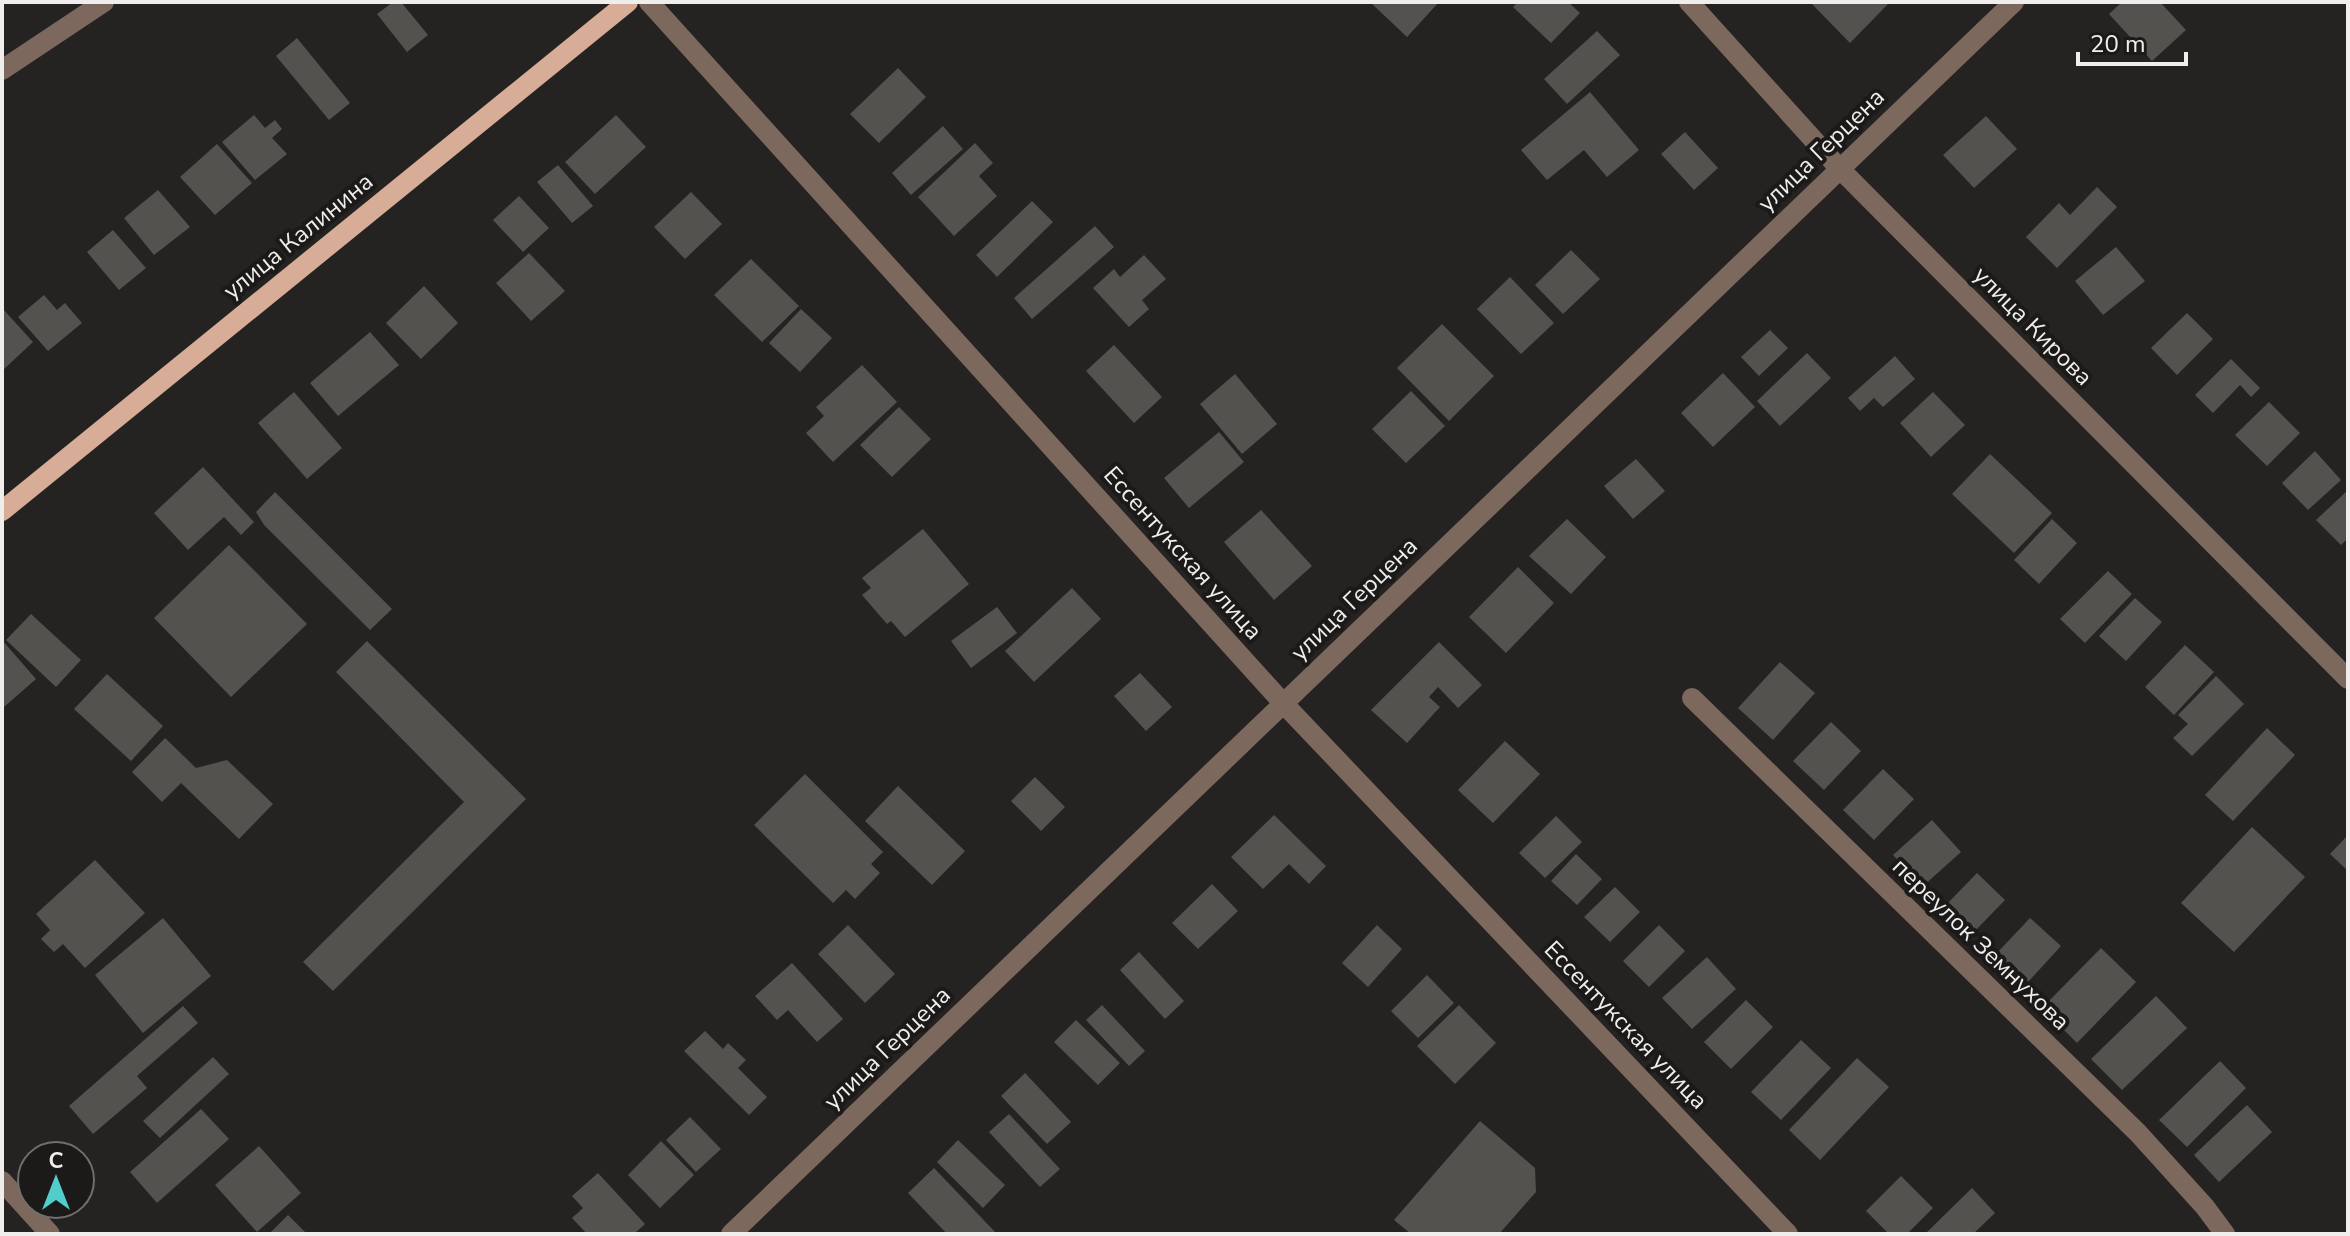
<svg xmlns="http://www.w3.org/2000/svg" width="2350" height="1236" font-family="'Nunito Sans',sans-serif">
<style>
.building{fill:#54524f}
.lines{fill:none;stroke-linecap:round;stroke-linejoin:round}
.minor{stroke:#7d685e;stroke-width:20}
.primary{stroke:#d8ad98;stroke-width:20}
.labels{text-anchor:middle;dominant-baseline:central;stroke-width:8;stroke-linejoin:round;paint-order:stroke}
.street-label{font-size:24px;fill:#efeeed;stroke:#1b1a18}
</style>
<rect width="100%" height="100%" fill="#252321"/>
<path class="building" d="M393,2h8l27,33 -21,17 -30,-38z
M1370,2h69l-32,35z
M1518,2h50l12,11 -29,30 -38,-36z
M1810,2h80l-40,41z
M2122,2h38l26,28 -34,31 -43,-47z
M1597,31l23,24 -53,49 -23,-25z
M297,38l53,65 -21,17 -53,-64z
M898,68l28,29 -47,46 -29,-29z
M1590,92l49,58 -32,27 -23,-27 -37,30 -26,-30z
M254,115l11,13 10,-8 7,9 -10,9 15,16 -32,26 -33,-38z
M616,115l30,32 -51,47 -30,-32z
M1986,116l31,33 -43,39 -31,-33z
M943,126l20,23 -52,46 -19,-22z
M1685,132l33,36 -24,22 -33,-36z
M975,143l18,20 -14,13 18,20 -43,40 -36,-39z
M217,144l35,39 -37,32 -35,-38z
M558,165l35,41 -21,17 -35,-41z
M2097,187l20,20 -60,61 -31,-31 33,-34 11,12z
M158,190l32,37 -36,28 -30,-37z
M691,192l31,32 -37,35 -31,-32z
M519,196l30,32 -26,24 -30,-32z
M1032,201l21,21 -56,55 -21,-22z
M1095,226l19,21 -82,72 -18,-21z
M113,230l33,38 -27,22 -32,-38z
M2116,247l29,34 -42,34 -28,-34z
M1571,250l29,29 -37,35 -28,-29z
M529,253l36,38 -34,30 -35,-38z
M1144,255l22,24 -24,21 7,9 -20,18 -36,-39 21,-19 6,8z
M751,259l48,47 -37,36 -48,-47z
M1510,277l44,46 -33,31 -44,-45z
M424,286l34,37 -37,36 -35,-36z
M44,295l13,15 8,-7 17,20 -34,28 -30,-34z
M2,308l31,34 -31,29z
M801,309l31,29 -32,34 -31,-29z
M2187,313l26,26 -36,36 -26,-27z
M1442,324l52,52 -45,45 -52,-53z
M1770,330l18,18 -29,28 -18,-19z
M370,332l29,33 -61,51 -28,-33z
M1114,345l48,52 -28,26 -48,-52z
M1807,353l24,25 -51,48 -23,-25z
M1895,356l20,23 -32,28 -9,-9 -14,13 -12,-13z
M2231,359l29,29 -9,9 -11,-12 -27,28 -18,-18z
M862,365l35,37 -64,60 -27,-29 18,-17 -8,-9z
M1723,373l32,34 -42,40 -32,-34z
M1235,374l42,50 -35,30 -42,-50z
M1411,391l34,35 -39,37 -34,-34z
M294,392l48,56 -35,31 -49,-56z
M1933,392l32,33 -34,32 -31,-34z
M2269,402l31,31 -33,33 -32,-31z
M899,407l32,32 -39,38 -32,-32z
M1219,432l25,30 -55,46 -25,-30z
M2315,451l26,29 -33,30 -26,-27z
M1990,454l62,59 -38,40 -62,-59z
M1636,459l29,32 -32,28 -29,-33z
M203,467l51,55 -13,13 -17,-18 -36,33 -34,-37z
M2348,490v48l-7,7 -25,-25z
M275,492l117,117 -22,21 -106,-105 -8,-13z
M1261,510l51,56 -38,34 -50,-58z
M1567,519l39,38 -35,37 -42,-38z
M2052,519l25,24 -38,41 -25,-24z
M923,529l46,55 -64,53 -14,-16 -4,3 -25,-29 9,-7 -9,-10z
M229,545l78,79 -76,73 -77,-79z
M1518,567l36,36 -48,50 -37,-36z
M2108,571l24,23 -47,49 -25,-24z
M1072,588l29,31 -67,63 -29,-31z
M2135,598l27,24 -36,39 -27,-25z
M997,607l20,26 -46,35 -20,-27z
M31,614l50,46 -25,27 -50,-47z
M2,640l34,39 -32,28 -2,-3z
M367,641l159,158 -193,192 -30,-29 161,-160 -128,-130z
M1439,642l43,43 -24,23 -20,-21 -9,10 11,10 -33,36 -36,-33z
M2185,645l29,27 -40,43 -29,-28z
M1780,662l35,31 -42,47 -35,-32z
M1140,673l32,34 -26,24 -32,-35z
M107,674l56,52 -32,35 -57,-52z
M2216,676l28,28 -52,52 -19,-18 15,-14 -10,-9z
M1831,722l30,29 -37,39 -31,-29z
M2267,728l28,27 -62,66 -28,-26z
M165,738l31,30 31,-8 46,44 -34,35 -58,-56 -19,19 -30,-30z
M1505,741l35,33 -47,49 -35,-33z
M1883,769l31,30 -40,41 -31,-30z
M805,774l78,78 -12,12 9,9 -25,26 -9,-9 -13,13 -79,-78z
M1035,777l30,30 -24,24 -30,-30z
M898,786l67,65 -33,34 -67,-64z
M1274,815l52,51 -17,18 -20,-20 -26,25 -32,-32z
M1556,816l26,26 -37,36 -26,-25z
M1932,820l29,32 -39,35 -29,-32z
M2252,827l53,50 -71,75 -53,-49z
M2348,835v36l-18,-17z
M1576,854l26,25 -25,26 -26,-24z
M95,860l50,53 -60,55 -22,-24 -9,8 -13,-13 9,-9 -14,-16z
M1977,873l28,27 -33,34 -28,-27z
M1212,884l26,27 -40,38 -26,-26z
M1615,887l25,25 -30,30 -26,-25z
M163,918l48,58 -68,57 -48,-58z
M2030,918l31,28 -33,36 -32,-28z
M848,925l47,49 -30,29 -47,-49z
M1377,925l25,24 -34,38 -26,-24z
M1659,925l26,26 -36,36 -26,-26z
M2101,948l35,34 -59,61 -35,-35z
M1139,952l45,49 -19,18 -45,-49z
M1707,957l29,32 -44,40 -30,-31z
M792,963l51,56 -26,23 -29,-32 -11,10 -22,-24z
M1427,975l27,28 -36,35 -27,-27z
M2156,996l31,32 -65,62 -31,-31z
M1746,1000l27,27 -42,42 -27,-27z
M1102,1005l43,46 -16,15 -43,-46z
M1459,1005l37,38 -41,41 -38,-38z
M183,1006l15,17 -61,53 10,12 -54,46 -24,-28z
M1076,1020l44,43 -22,22 -44,-43z
M705,1031l18,18 5,-6 18,17 -8,8 29,29 -18,18 -65,-64z
M1801,1040l30,28 -50,52 -30,-28z
M213,1057l16,17 -69,64 -17,-17z
M1857,1058l32,29 -69,73 -31,-30z
M2220,1061l26,27 -59,59 -28,-27z
M1025,1073l46,49 -24,22 -46,-48z
M2247,1105l25,27 -53,50 -25,-27z
M201,1109l28,30 -72,64 -27,-31z
M1009,1114l51,55 -20,18 -51,-55z
M690,1117l31,32 -25,23 -30,-32z
M1480,1121l55,47 1,24 -37,42h-88l-17,-14z
M958,1140l47,45 -22,23 -46,-46z
M661,1141l33,34 -34,33 -32,-33z
M259,1146l42,47 -44,39 -42,-47z
M934,1168l63,66h-50l-39,-41z
M598,1173l47,51 -11,10h-47l-15,-16 11,-10 -11,-12z
M1901,1176l32,32 -26,26h-18l-23,-23z
M1972,1188l23,25 -22,21h-48z
M288,1215l19,19h-38z"/>
<g class="lines">
<path class="minor" d="M649,2l634,701 505,531
M1689,2l150,166 509,511
M2,70l102,-68
M1692,698l446,435 67,74 20,27
M2,1181l48,53
M731,1234l1283,-1232"/>
<path class="primary" d="M2,511l626,-509"/>
</g>
<g class="labels">
<g class="street-label">
<text transform="translate(1821 150) rotate(-44)">улица Герцена</text>
<text transform="translate(298 236) rotate(-39)">улица Калинина</text>
<text transform="translate(2033 326) rotate(45)">улица Кирова</text>
<text transform="translate(1183 553) rotate(48)">Ессентукская улица</text>
<text transform="translate(1354 599) rotate(-44)">улица Герцена</text>
<text transform="translate(1981 944) rotate(44)">переулок Земнухова</text>
<text transform="translate(1626 1025) rotate(46)">Ессентукская улица</text>
<text transform="translate(887 1048) rotate(-44)">улица Герцена</text>
</g>
</g>
<rect width="2350" height="1236" fill="none" stroke="#efeeed" stroke-width="8"/>
<g transform="translate(56 1180)"><circle r="38" fill="#1b1a18" stroke="#706f6d" stroke-width="2"/>
<path d="M0-6L14 30L0 20L-14 30Z" fill="#52cdcc"/>
<text y="-12" font-size="22" font-weight="bold" text-anchor="middle" fill="#efeeed">С</text>
</g>
<path d="M2078 52v12h108v-12" fill="none" stroke="#efeeed" stroke-width="4"/>
<text x="2090" y="52" font-size="24" fill="#efeeed" stroke="#1b1a18" stroke-width="6" paint-order="stroke">20 m</text>
</svg>
